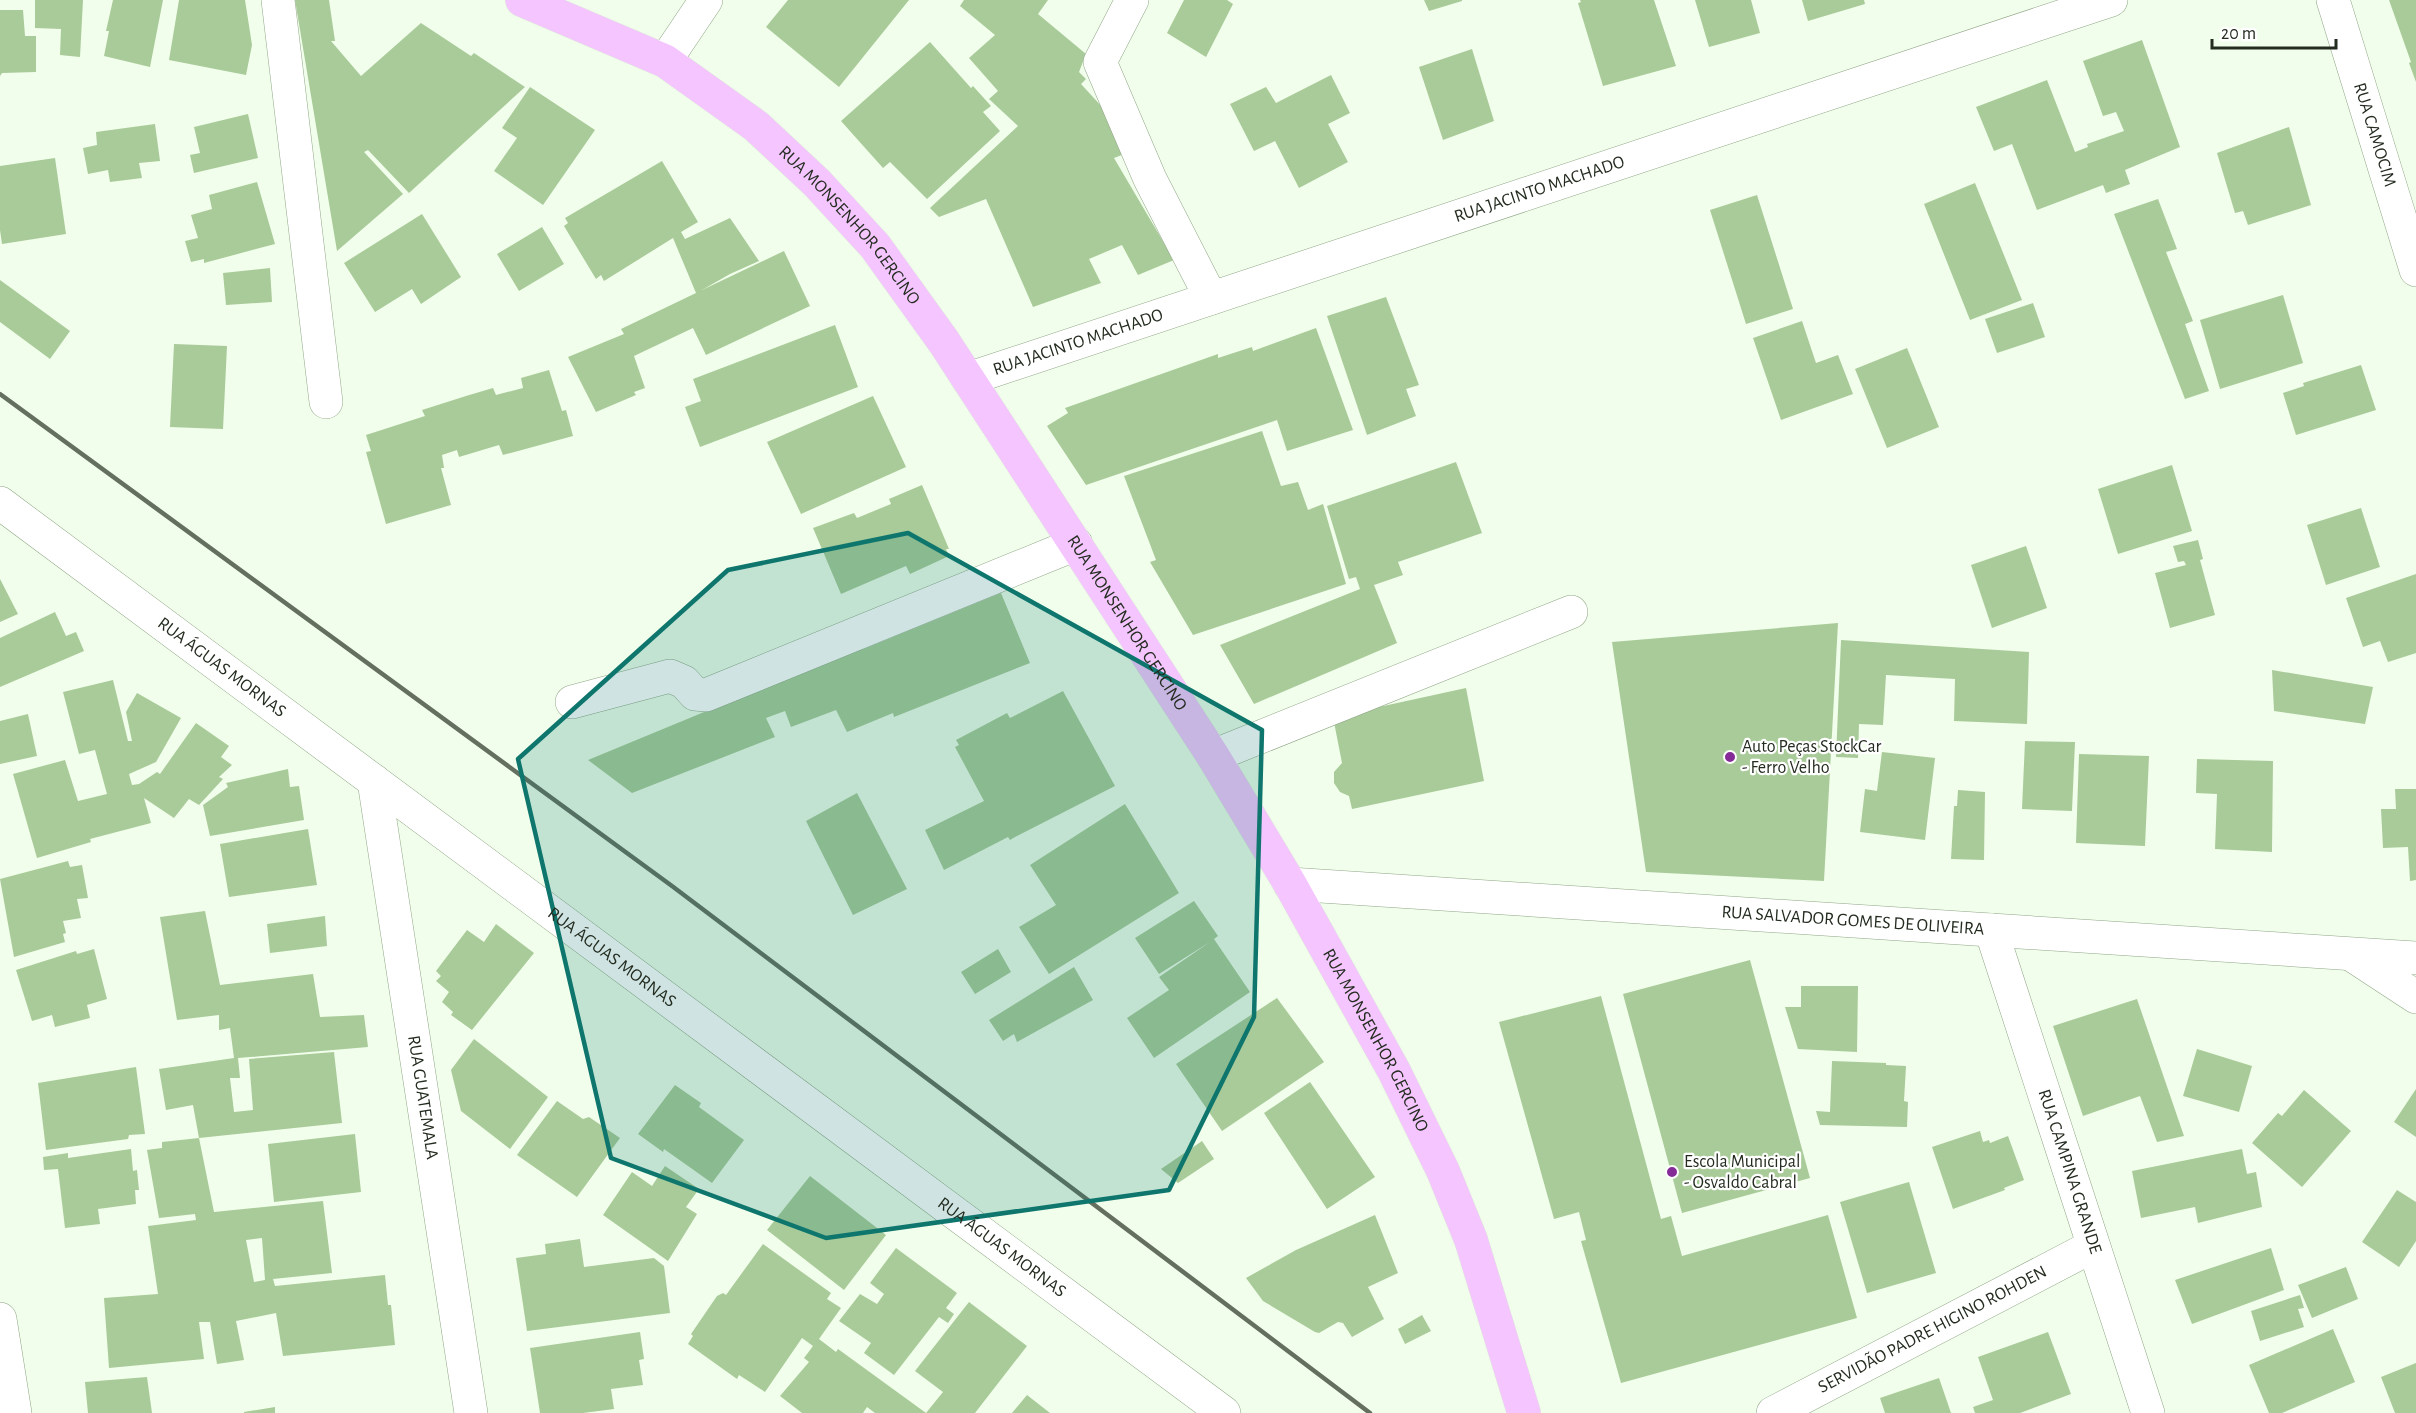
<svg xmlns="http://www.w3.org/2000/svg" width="2416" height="1413" font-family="'Alegreya Sans',sans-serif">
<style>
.building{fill:#a9cb99;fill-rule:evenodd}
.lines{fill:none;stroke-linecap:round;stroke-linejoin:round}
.minor-casing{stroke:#91a688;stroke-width:34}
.major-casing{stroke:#e0e1e0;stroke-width:34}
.minor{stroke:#fff;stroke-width:33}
.major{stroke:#f5c5ff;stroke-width:33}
.rail{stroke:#656f60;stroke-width:4.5}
.marked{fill:#0f766e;fill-opacity:0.2;stroke:#0f766e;stroke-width:4.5;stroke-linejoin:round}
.poi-dot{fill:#852b98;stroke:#fff;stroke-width:2}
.labels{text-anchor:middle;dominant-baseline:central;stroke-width:4.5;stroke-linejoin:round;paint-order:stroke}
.street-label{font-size:18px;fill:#242c20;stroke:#fff}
.poi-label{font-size:18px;fill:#242c20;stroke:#fff;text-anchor:start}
</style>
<rect width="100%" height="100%" fill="#f1feeb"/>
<path class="building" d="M35,0h48l-3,57 -20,-2 1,-26 -26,-1z
M113,0h50l-13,67 -46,-11 5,-25h-3z
M179,0h66l7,45 -6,30 -77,-15z
M295,0h34l6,41h-4l30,35 60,-53 50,33 3,-3 51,34 -116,106 -41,-43 -4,2 39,42 -66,57z
M788,0h121l-70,87 -73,-60z
M964,0h84l-10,14 48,40 -7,18 7,7 -5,5 22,24 29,43 -18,7 60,102 -36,15 -16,-30 -33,14 12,24 -68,24 -47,-108 -47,18 -9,-9 88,-82 -29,-27 9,-8 -29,-33 26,-23 -35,-29z
M1184,0h43l6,4 -27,53 -39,-24z
M1424,0h38v1l-33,10z
M1580,0h74l22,66 -73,20 -25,-83 3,-1z
M1695,0h56l9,33 -51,14z
M1802,0h62l1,4 -57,17z
M2389,0h27v82l-7,-19 2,-1z
M0,10h23l2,26h11v36l-34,1 -2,3z
M2142,40l38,107 -55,23 5,14 -24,9 -3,-8 -66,25 -25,-66 -18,7 -18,-44 71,-27 28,72 13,-5 -1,-3 37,-13 -8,-19 -13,4 -20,-55z
M930,42l41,46 2,-2 18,20 -8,6 17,19 -73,68 -37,-37 -7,6 -42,-47z
M1472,49l22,72 -51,19 -24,-73z
M1331,75l19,38 -22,11 20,38 -49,26 -24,-47 -21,10 -24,-47 36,-17 10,16z
M530,87l65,43 -52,75 -49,-34 23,-33 -15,-10z
M248,114l10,44 -64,15 -4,-18 10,-2 -6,-26z
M155,124l5,37 -21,2 3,15 -32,4 -2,-12 -20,4 -5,-26 14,-3 -1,-13z
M2289,127l22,78 -63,20 -5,-14 -8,2 -18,-60z
M55,158l11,76 -64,10 -2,-14v-64z
M662,161l36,61 -17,10 4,7 45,-21 29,43 -29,13 -28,16 82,-39 26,55 -104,49 -13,-27 -59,28 11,32 -11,4 2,3 -40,17 -28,-55 56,-23 -3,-5 75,-36 -23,-55 -69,43 -3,-6 -5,4 -32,-53 4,-3 -3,-5z
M257,182l18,62 -71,19v-4l-13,3 -6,-21 13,-3 -7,-23 21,-6 -3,-14z
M1975,183l47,117 -52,20 -46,-116z
M1757,195l36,114 -47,15 -36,-114z
M2158,199l19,50 -11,3 27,69 -8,3 24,67 -24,8 -71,-185z
M422,214l39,63 -40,27 -9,-15 -37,23 -31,-49z
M542,227l22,37 -45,27 -22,-37z
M270,268l2,34 -46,3 -3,-32z
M0,280l70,51 -20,28 -50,-37z
M2283,295l20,68 -83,26 -20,-69z
M1386,297l33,88 -13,4 10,27 -49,19 -40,-119z
M2033,303l12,34 -48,16 -12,-34z
M1802,321l14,42 22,-8 15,39 -72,26 -28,-82z
M835,325l23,62 -158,60 -15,-40 16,-6 -8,-22z
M1316,328l37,102 -66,21 -10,-31 -191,65 -39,-59 21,-13 -3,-5 153,-54v4l34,-11 1,4z
M174,344l53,2 -4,83 -53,-2z
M1907,348l32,79 -52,21 -32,-79z
M2361,365l15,45 -80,25 -13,-42 21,-7 -1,-3z
M549,370l13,41 4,-1 7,26 -70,19 -4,-10 -40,12 -2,-7 -15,5 2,13h-3l10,37 -65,19 -20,-72 5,-1 -5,-16 59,-19 -3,-6 44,-14 27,-8 3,7 27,-7 -2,-10z
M873,396l33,71 -105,47 -34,-72z
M1262,431l19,55 17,-4 10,28 15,-6 23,80 -153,51 -43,-73 6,-2 -32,-84z
M1456,462l26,71 -84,29 5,13 -29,10 23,58 -143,61 -34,-59 140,-56 -4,-12 -7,2 -22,-73z
M2172,465l20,66 -74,23 -20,-65z
M922,485l27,64h-3l3,7 -39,18 -4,-8 -65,28 -28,-66 41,-15 3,5 34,-14 -2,-5z
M2361,508l19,59 -54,18 -19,-60z
M2198,540l5,19 -3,1 15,55 -45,13 -15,-55 31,-8 -2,-4 -6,1 -5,-16z
M2026,546l21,62 -55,20 -21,-63z
M2416,574v79l-28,9 -8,-21 -17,6 -17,-49z
M0,579l18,35 -18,8z
M1001,593l29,70 -136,54 -1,-4 -46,19 -11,-22 -45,17 -6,-16 -19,7 9,19 -143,56 -44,-33 242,-100 36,-12z
M55,612l11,24 10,-4 8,19 -84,36v-49z
M1838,623l-14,258 -178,-9 -34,-230z
M1841,640l188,12 -2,72 -73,-3 1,-42 -69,-4 -3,50 -24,-1 -1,34 -22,-1z
M2272,670l101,17 -8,37 -91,-13z
M113,680l15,61h4l-6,-29 11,-19 44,25 -25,44 -27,12 3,11 7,-1 18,-12 3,2 36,-51 33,23 -8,11 11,8 -13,12 4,2 -24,26 -10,-6 -15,19 -30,-20 7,25 -61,16 1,3 -54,16 -24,-84 52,-14 13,41 29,-7 -12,-44 -16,4 -16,-62z
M1466,688l18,93 -132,28 -3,-13 -9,-4 -6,-9v-11l8,-9 -9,-46z
M1063,691l52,95 -100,51 -5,3 -2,-3 -64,33 -19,-40 59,-29 -29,-54 4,-2 -3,-5 51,-27 3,5z
M28,714l9,42 -37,8v-43z
M2025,741l50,1 -3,69 -50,-2z
M1882,752l53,6 -10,82 -65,-8 5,-43 12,2z
M2079,754l70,2 -4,90 -69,-3z
M2197,759l76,2 -1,91 -57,-3 2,-55 -21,-1z
M288,769l2,18 9,-1 5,34 -94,16 -7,-31 25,-18 -2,-4z
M2395,789h21v91l-6,1 -2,-34 -25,1 -2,-39h15z
M1958,790l27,2 -1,68 -33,-1 3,-53h3z
M857,793l50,96 -54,26 -47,-94z
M1125,804l54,89 -130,81 -30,-47 37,-22 -26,-40z
M308,829l9,56 -88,12 -9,-53z
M68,861l2,6 12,-2 6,33 -11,1 4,19 -18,3 3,12 -3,1 2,8 -51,15 -14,-78z
M1194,901l24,35 -4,3 36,53 -96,66 -27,-40 42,-28 -10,-13 51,-35 -51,32 -24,-36z
M205,911l15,74 93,-11 7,43 44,-2 4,32 -130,11 2,20h-10l4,34 19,-2 -4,-51 85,-7 8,71 -143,15 -6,-33 -27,5 -7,-41 75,-11 -4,-30 -11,2v-15l-42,5 -17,-103z
M325,916l2,30 -57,7 -3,-29z
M496,924l38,29 -62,77 -21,-15 2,-3 -11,-10 7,-10 -13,-11 5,-5 -5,-5 31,-41 17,12z
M94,949l13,50 -20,6 3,13 -35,9 -3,-12 -20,6 -16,-51 60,-19 1,3z
M998,949l13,23 -36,22 -14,-22z
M1750,960l60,218 -128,35 -59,-219z
M1074,967l19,33 -76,42 -3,-8 -11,7 -14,-21z
M1801,986h57l-1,66 -59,-3 -13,-42h16z
M1601,996l60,223 10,-3 11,40 146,-41 29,103 -236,65 -40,-142 5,-1 -7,-28 -25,7 -55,-197z
M1277,998l47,64 -102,69 -46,-67z
M2137,999l47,137 -27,6 -17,-46 -57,20 -30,-90z
M474,1039l74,58 -38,52 -49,-38 -10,-41z
M2197,1049l55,17 -13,46 -56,-16z
M1832,1061l54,2v2l20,1 -2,35 4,1 -1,25 -87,-2 -4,-14 14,1z
M136,1067l9,67 -16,1 -1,4 -82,11 -8,-67z
M1310,1082l65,95 -48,32 -63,-96z
M675,1085l26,18 -2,4 45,33 -32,43 -48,-34 -1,3 -25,-18z
M2416,1089v48l-22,-15z
M2304,1090l47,41 -49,56 -50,-44 26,-30 4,3z
M557,1101l26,18 6,-2 31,21 -43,59 -60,-42z
M1980,1131l3,11 6,-2 1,3 18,-7 16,44 -20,8 1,2 -52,19 -21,-62z
M355,1134l6,58 -87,10 -6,-58z
M199,1138l15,74 109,-11 9,72 -59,6 2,7 110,-11 3,30h3l4,40 -112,11 -7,-43 -40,8 8,39 -27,4 -7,-42h-11l5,37 -95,9 -5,-70 54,-4 -10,-68 48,-6 -1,-6 -36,4 -12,-68 15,-2v-6zM262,1238l3,42 -11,2 -8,-42z
M1202,1141l12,18 -36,24 -17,-14z
M131,1149l2,22 4,-1 2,20h-4l1,14 -38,5 2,15 -35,4 -7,-59 -14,1 -1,-13 25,-4v5z
M2242,1149l5,25 9,-2 6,35 -64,16 -3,-16 -54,11 -9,-47z
M665,1166l34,23 -13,18 11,7 -29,47 -65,-46 29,-43 20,14z
M810,1176l76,59 -42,55 -77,-60z
M1909,1182l27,91 -69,20 -27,-91z
M2397,1190l19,12v39l-17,26 -37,-25z
M1375,1215l23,58 -30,14 16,32 -32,18 -9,-14 -5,-1 -19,11 -4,-1 -52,-31 -17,-23 50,-28z
M580,1239l4,28 70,-9 10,8 6,47 -143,18 -11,-73 30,-4 -1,-10z
M763,1244l68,49 -4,6 14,9 -22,31 17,13 2,-3 88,64 17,-21 -28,-21 54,-69 58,44 -52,67h-100l-8,-6 -4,6h-61l-22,-17 29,-34 -5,-4 9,-12 -11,-8 -37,54 -26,-17 -2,4 -49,-35 5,-8 -2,-2 26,-38 6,-3 3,2z
M896,1248l61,45 -11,15 8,6 -6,9 -9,-6 -45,58 -30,-22 7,-10 -32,-22 21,-27 17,10 7,-10 -14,-11z
M2271,1248l13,42 -92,34 -17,-44z
M2346,1267l12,32 -46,19 -14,-33z
M2300,1295l4,13 -6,1 6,18 -44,14 -9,-30z
M1422,1315l9,16 -26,13 -7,-15z
M2333,1329l22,53 -73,31h-13l-20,-48z
M640,1332l4,27 -5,1 4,25 -32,4 3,20 -31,4h-43l-10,-65z
M2048,1332l23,62 -51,19h-45l-2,-6 20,-7 -15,-43z
M2416,1363v50h-21l-14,-36z
M147,1377l5,36h-64l-3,-31z
M1939,1378l12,35h-66l-5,-15z
M1027,1395l23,18h-38z
M275,1407v6h-31v-1z"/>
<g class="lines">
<g class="minor-casing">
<g id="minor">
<path d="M278,0l48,402"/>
<path d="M1132,0l-32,62 50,117 61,119"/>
<path id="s1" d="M2333,0l83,270"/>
<path d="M665,61l41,-61"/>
<path id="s2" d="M968,379l1143,-379"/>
<path id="s3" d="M0,503l1224,910"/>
<path d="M572,702l98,-26 14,6 11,12 11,1 370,-151"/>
<path d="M1213,756l358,-144"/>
<path id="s4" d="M374,781l97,632"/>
<path id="s5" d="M1290,884l1126,74"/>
<path id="s6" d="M1991,930l157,483"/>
<path d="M2352,955l64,42"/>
<path d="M0,1319l15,94"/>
<path id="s7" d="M1773,1413l320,-167"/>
</g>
</g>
<g class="major-casing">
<g id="major">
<path id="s8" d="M522,0l143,61 91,65 61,57 58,63 69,96 269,414 77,128 104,187 49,100 28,69 53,173"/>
</g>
</g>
<use href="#minor" class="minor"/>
<use href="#major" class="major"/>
<path class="rail" d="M0,394l672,492 698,527"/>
</g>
<path class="marked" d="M908,533l354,197 -8,287 -85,173 -343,48 -215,-80 -93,-399 210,-189z"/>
<g class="poi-dot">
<circle cx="1730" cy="757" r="6"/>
<circle cx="1672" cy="1172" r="6"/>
</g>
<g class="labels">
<g class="street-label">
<text stroke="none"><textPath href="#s1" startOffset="141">RUA CAMOCIM</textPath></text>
<text stroke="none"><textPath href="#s2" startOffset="602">RUA JACINTO MACHADO</textPath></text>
<text stroke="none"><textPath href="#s8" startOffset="404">RUA MONSENHOR GERCINO</textPath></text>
<text stroke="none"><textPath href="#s2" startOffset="116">RUA JACINTO MACHADO</textPath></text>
<text stroke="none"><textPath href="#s8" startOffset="890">RUA MONSENHOR GERCINO</textPath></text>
<text stroke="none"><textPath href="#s3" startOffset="276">RUA ÁGUAS MORNAS</textPath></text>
<text stroke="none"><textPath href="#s5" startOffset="564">RUA SALVADOR GOMES DE OLIVEIRA</textPath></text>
<text stroke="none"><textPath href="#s3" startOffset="762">RUA ÁGUAS MORNAS</textPath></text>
<text stroke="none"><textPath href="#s8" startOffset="1376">RUA MONSENHOR GERCINO</textPath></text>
<text stroke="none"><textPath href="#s4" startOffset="320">RUA GUATEMALA</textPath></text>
<text stroke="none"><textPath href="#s6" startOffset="254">RUA CAMPINA GRANDE</textPath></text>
<text stroke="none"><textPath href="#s3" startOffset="1248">RUA ÁGUAS MORNAS</textPath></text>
<text stroke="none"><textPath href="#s7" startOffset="180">SERVIDÃO PADRE HIGINO ROHDEN</textPath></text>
</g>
<g class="poi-label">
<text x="1742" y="747">Auto Peças StockCar<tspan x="1742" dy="21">- Ferro Velho</tspan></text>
<text x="1684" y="1162">Escola Municipal<tspan x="1684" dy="21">- Osvaldo Cabral</tspan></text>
</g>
</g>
<path d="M2212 39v9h124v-9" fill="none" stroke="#242c20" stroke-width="3"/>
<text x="2221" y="39" font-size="18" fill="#242c20" stroke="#ffffff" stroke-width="4.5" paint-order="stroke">20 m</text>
</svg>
